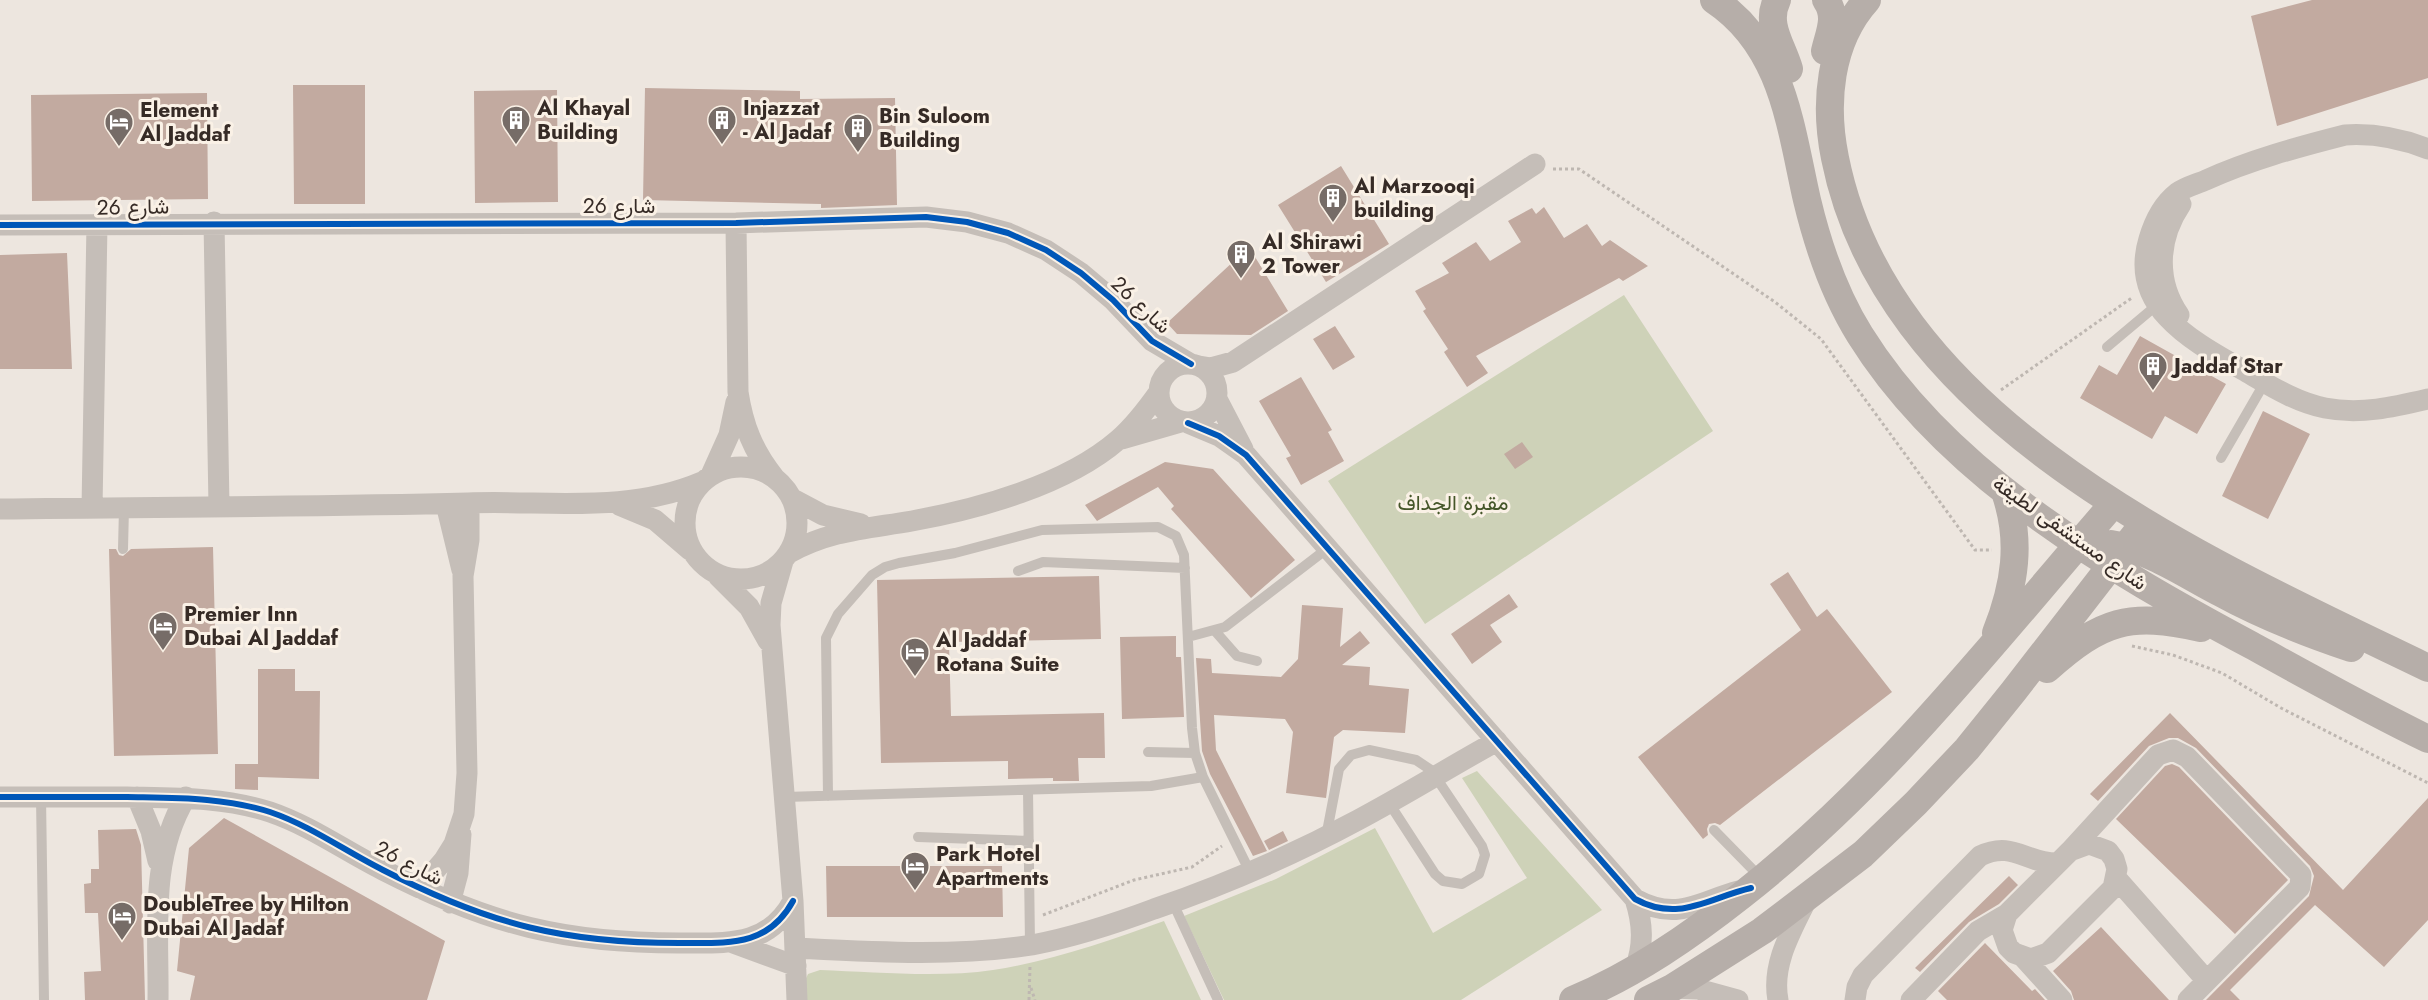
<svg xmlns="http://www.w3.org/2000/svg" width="2428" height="1000" font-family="Jost,Vazirmatn,sans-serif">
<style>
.green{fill:#ced2b8}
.building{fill:#c2aaa0}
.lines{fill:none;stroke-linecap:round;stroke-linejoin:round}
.path{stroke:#beb7b1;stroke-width:3;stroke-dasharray:3 3;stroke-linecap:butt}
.lane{stroke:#c5beb8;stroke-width:10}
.street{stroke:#c5beb8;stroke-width:21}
.secondary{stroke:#b6aea9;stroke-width:28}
.cycleway-casing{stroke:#faf1e6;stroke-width:10}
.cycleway{stroke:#0057b8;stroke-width:6}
.labels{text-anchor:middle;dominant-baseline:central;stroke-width:6;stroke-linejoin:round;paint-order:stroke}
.poi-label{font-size:21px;font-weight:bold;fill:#362b26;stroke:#faf1e6;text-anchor:start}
.street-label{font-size:21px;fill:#362b26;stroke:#faf1e6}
.park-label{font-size:21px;fill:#455629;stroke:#faf1e6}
</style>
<rect width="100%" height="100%" fill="#ede6df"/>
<path class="green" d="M1624,295l89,136 -288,193 -97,-143z
M1477,771l125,139 -141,90h-237l-40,-84 92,-37 99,-51 58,105 94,-55 -65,-100z
M1164,921l37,79h-399v-13l6,-13 12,-4c54,2 120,8 173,0 59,-9 115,-29 171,-49z"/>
<path class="building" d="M2312,0h116v78l-151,48 -26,-110z
M293,85h72v119h-71z
M645,88l155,3v8l95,-1 2,107 -76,3v-4l-178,-4z
M557,90l1,112 -83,1 -1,-112z
M207,93l1,106 -176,2 -1,-106z
M1341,166l48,78 -63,38 -48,-77z
M1544,207l20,31 23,-14 15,22 8,-6 38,26 -25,15 -4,-3 -143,78 12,17 -21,14 -23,-35 4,-3 -25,-38 3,-2 -11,-18 34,-18 -7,-10 34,-21 14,19 31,-19 -13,-21 24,-13 4,6z
M1249,247l39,64 -37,24 -74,-1 -10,-11z
M67,253l5,116h-72v-114z
M1335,326l20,31 -22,13 -20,-31z
M2140,336l86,48 -29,50 -32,-18 -13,23 -72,-41 19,-33 18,10z
M1301,377l31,53 -4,2 16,29 -43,24 -15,-27 5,-2 -32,-55z
M2263,411l47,23 -42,85 -46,-23z
M1522,442l11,15 -18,12 -11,-15z
M1165,462l48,7 82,91 -44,38 -80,-89 3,-3 -16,-19 -61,34 -12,-16z
M213,547l5,207 -104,2 -5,-207h7l3,6 4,1 8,-7z
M1788,572l29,45 10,-8 65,83 -172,133 -5,-2 -6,1 -2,5 1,6 -5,4 -65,-82 163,-127 -31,-46z
M1099,576l2,63 -152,3 2,74 153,-3 1,45h-27l1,23h-26v-3l-45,1v-18l-127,2 -4,-183z
M1509,594l9,13 -28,18 12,17 -30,22 -21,-30z
M1302,605l41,3 -3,39 20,-16 10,12 -28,22 28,2 -1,18 40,4 -4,44 -62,-3 -9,7 -8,61 -40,-5 7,-61 -8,-13 -71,-4 2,35 51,101 -14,5 -43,-82 -8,-23 -6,-93 15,1 1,14 69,4 17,-18z
M1176,636v21h5l3,60 -62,2 -2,-82z
M258,669h37v22h25l-1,88 -61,-2v13l-23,-1v-25h23z
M2170,713l173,177 85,-92v122l-44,47 -69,-62 -85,85 10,10h-34l103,-104 5,-20 -4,-10 -114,-118 -18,-10h-9l-20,8 -51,55 -8,-7z
M2172,764l7,3 109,113 -53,54 -119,-115 49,-53z
M224,818l221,123 -18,59h-237l5,-24 -18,-5 12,-123z
M136,829l5,16 4,155h-60l-1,-28 17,-1 -3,-58h-13l-1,-29 7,-1v-14h8l-1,-39z
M1283,831l5,10 -19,9 -5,-9z
M826,866h176l1,51h-176z
M2009,876l9,9 -19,19 -30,18 -49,50 -5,-4z
M2101,927l68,73h-95l-3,-9 -18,-20z
M1985,943l47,48 3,-2 10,11h-98l-9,-9z"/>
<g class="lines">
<path class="path" d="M1553,169h26l196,133 46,37 154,211h17
M2001,390l132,-93
M2132,646l41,9 49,18 59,35 147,75
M1043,915l91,-35 58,-13 30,-21
M1031,988l4,12
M1029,1000l1,-34"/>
<path class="lane" d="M2107,347l50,-42
M2221,458l44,-76
M123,549l1,-41
M1018,571l25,-9 142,6
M1215,631l22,25 20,5
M1188,637l37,-10 103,-79
M1148,752l47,1
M1028,790l2,155
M828,796l-2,-158 12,-24 34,-39 13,-8 14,-4 56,-10 87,-23 116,-3 18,9 8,19 8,173 3,25 8,24 47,95
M41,797l3,203
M785,797l366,-11 52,-9
M1714,830l46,47
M918,837l111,4
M1326,837l13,-68 12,-14 18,-5 47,10 15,10 51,76 3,9 -6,19 -17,10 -19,-3 -8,-7 -46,-71
M1173,903l45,97"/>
<path class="street" d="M2428,149c-28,-11 -53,-16 -83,-14 -47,12 -95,25 -139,45 -9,4 -21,7 -29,13 -14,11 -23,29 -28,46 -21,69 45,103 94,131 26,15 52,32 82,38 35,7 69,-1 103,-9
M214,222l5,284
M736,223l2,169c5,33 15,59 36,85
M0,225l736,-2 190,-6 41,5 41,11 38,17 35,23 32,27 39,41 39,23
M2179,315c-24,-35 -21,-77 2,-111
M1159 393a29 29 0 1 1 58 0a29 29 0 1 1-58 0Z
M1199,366l12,2 22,-6 302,-198
M1217,399l26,50
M1188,423l31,13 27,19 389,444c42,23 63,3 104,-8
M1122,439l59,-17
M685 523a56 56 0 1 1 112 0a56 56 0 1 1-112 0Z
M711,475l18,-40 7,-33
M791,498l32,17 38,9
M446,504l16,66
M619,505l36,15 35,30
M92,508l5,-284
M0,509c156,-2 312,-2 468,-6 79,-3 159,11 234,-21
M789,553c42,-23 77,-24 123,-32 66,-12 154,-36 206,-81 16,-14 29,-31 41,-48
M783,561l-12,42 -1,22 23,276 4,99
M718,576l31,31 19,34
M0,797c42,0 85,0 127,0 49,1 96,0 143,15 41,14 75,39 113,58 107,55 183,74 304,73 45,0 82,2 106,-42
M137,797l14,34 7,30
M2089,844l19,7 6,8 3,10 -4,19 -65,65 -17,6 -17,-6 -6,-6 -6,-17 5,-16 63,-63z
M2070,851l88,-96 15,-5 14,7 114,118 -1,12 -112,113
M2117,879l90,102
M420,888l24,-28 10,-16 10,-30 3,-41 -4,-197 6,-36v-37
M450,903l8,-30 3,-39
M733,943l63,23
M795,948c78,4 160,9 237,-3 42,-8 82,-21 122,-36 70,-24 139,-54 204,-89 47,-25 92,-53 139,-79
M2023,957l39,43
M1635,969c9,-24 8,-45 0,-70
M1672,988l26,1 40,11
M158,1000c1,-69 -9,-142 28,-203
M1778,1000c-7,-36 14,-70 29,-101
M1855,1000l2,-13 6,-12 117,-119c33,-16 46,8 78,7
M1911,1000l67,-69 29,-17"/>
<path class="secondary" d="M1714,0c69,46 76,125 93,200 11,46 28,95 53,135 87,140 249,234 391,310 58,32 117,65 177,94
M1777,0c-12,24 5,45 12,69
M1867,0c-38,42 -43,104 -32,158 53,266 374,404 593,510
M1825,51c4,-18 13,-34 1,-51
M2111,544c40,6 73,30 108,48 42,23 87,41 132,56
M1996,633c19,-48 26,-92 9,-141
M2047,669c55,-49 82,-57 154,-41
M1573,1000c62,-26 117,-64 169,-105 143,-112 253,-255 371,-391
M1648,1000l24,-12 90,-57 101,-77 53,-51 51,-54 46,-57 131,-169"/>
<g class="cycleway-casing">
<path id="cycleway" d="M0,225l736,-2 190,-6 41,5 41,11 38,17 35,23 32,27 39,41 39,23
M1188,423l31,13 27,19 389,444c44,24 73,-1 116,-11
M0,797c42,0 85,0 127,0 49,1 96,0 143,15 41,14 75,39 113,58 107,55 183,74 304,73 45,0 82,2 106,-42"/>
</g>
<use href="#cycleway" class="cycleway"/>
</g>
<defs>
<g id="building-pin" transform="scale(1.5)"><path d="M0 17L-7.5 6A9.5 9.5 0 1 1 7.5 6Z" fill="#766c67" stroke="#faf1e6"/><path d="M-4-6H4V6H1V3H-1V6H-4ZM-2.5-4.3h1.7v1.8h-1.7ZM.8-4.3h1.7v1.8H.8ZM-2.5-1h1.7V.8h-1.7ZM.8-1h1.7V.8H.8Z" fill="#fff"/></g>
<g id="hotel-pin" transform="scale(1.5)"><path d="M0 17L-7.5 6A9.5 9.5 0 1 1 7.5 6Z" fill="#766c67" stroke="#faf1e6"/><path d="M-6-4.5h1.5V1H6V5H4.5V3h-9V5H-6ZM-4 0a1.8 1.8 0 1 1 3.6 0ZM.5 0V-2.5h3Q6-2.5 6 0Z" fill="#fff"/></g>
</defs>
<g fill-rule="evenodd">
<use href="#building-pin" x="516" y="120"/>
<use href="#building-pin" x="722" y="120"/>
<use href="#hotel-pin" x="119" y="122"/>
<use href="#building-pin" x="858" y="128"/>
<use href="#building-pin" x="1333" y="198"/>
<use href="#building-pin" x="1241" y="254"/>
<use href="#building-pin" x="2153" y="366"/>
<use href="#hotel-pin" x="163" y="626"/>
<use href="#hotel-pin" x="915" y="652"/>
<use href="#hotel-pin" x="915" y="866"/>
<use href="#hotel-pin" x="122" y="916"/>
</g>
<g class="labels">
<g class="poi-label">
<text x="537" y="108">Al Khayal<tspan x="537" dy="24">Building</tspan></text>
<text x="743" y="108">Injazzat<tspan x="743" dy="24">- Al Jadaf</tspan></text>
<text x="140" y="110">Element<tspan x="140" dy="24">Al Jaddaf</tspan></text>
<text x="879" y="116">Bin Suloom<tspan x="879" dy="24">Building</tspan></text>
<text x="1354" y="186">Al Marzooqi<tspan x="1354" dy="24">building</tspan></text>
<text x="1262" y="242">Al Shirawi<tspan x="1262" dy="24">2 Tower</tspan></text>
<text x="2174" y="366">Jaddaf Star</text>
<text x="184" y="614">Premier Inn<tspan x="184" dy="24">Dubai Al Jaddaf</tspan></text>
<text x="936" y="640">Al Jaddaf<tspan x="936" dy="24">Rotana Suite</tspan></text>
<text x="936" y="854">Park Hotel<tspan x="936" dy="24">Apartments</tspan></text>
<text x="143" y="904">DoubleTree by Hilton<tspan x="143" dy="24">Dubai Al Jadaf</tspan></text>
</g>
<g class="street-label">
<text x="619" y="206">شارع 26</text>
<text transform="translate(133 207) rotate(-1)">شارع 26</text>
<text transform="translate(1141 305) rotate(43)">شارع 26</text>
<text transform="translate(2070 533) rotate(35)">شارع مستشفى لطيفة</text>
<text transform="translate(409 863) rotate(27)">شارع 26</text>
</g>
<g class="park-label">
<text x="1453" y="503">مقبرة الجداف</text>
</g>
</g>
</svg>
